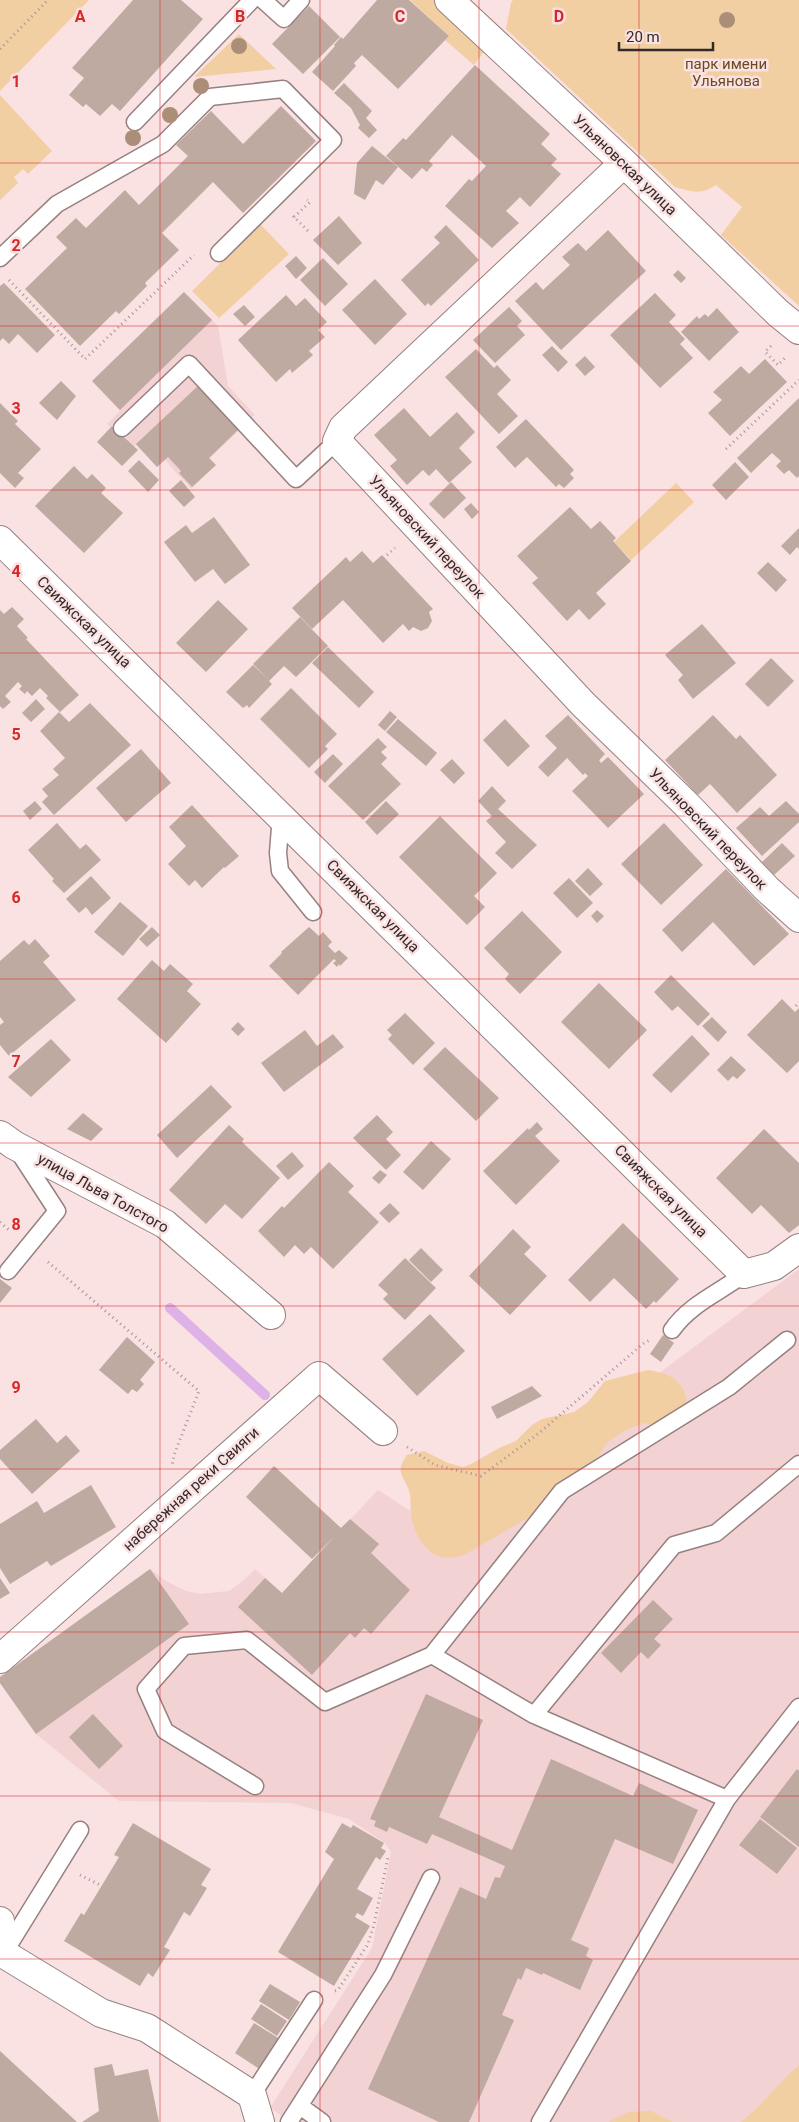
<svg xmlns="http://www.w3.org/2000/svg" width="799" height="2122" font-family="Roboto,sans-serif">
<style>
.built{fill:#f3d2d3}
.green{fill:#f2cea3}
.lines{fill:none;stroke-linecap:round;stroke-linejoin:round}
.stream{stroke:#deb1e7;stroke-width:10}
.building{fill:#bfaaa1}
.lane-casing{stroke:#968080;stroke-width:19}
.street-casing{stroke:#968080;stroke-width:30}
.path{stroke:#a89596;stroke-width:3;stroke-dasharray:1 4;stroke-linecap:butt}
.lane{stroke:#fff;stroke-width:16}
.street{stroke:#fff;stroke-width:28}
.tree{fill:#ab8e77}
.grid{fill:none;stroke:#d62828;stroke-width:1;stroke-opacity:0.55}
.labels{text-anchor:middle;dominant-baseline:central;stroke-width:5;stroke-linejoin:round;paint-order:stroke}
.park-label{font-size:15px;fill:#6a4a20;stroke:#fae1e2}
.street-label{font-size:15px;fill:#322929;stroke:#fae1e2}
.grid-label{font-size:16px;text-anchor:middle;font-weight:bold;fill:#d62828;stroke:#fae1e2;stroke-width:5;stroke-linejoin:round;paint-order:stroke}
</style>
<rect width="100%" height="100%" fill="#fae1e2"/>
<path class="built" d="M184,292l34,34 10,60 27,29 -45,43 6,7 -25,24 -26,-29 -8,7 -21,-22 -2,1 -21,-21 -3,2 -3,-3 13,-13 -28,-30z
M799,1269v853h-508l-21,-14 102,-160 19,-96 -6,-9 -36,-24 -58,-16 -172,-2 -83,-67 -36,-51v-6l150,-108 16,12 20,10 14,3 29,-3 14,-10 12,-12 27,24 96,-103 66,43z"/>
<path class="green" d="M0,0h89l-89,91z
M410,0h29l46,50 -11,15 -29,-25 4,-4z
M513,0h286v306l-78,-71 21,-28 -26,-22c-16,10 -23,7 -41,2l-169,-158 5,-26z
M239,34l37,35 -82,8z
M0,95l52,56 -24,23 -5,-5 -9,8 4,6 -18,17z
M260,224l29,30 -70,64 -27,-27z
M676,483l18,19 -63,58 -17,-18z
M648,1370c24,4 39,11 39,39l-32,21 -6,-6 -5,-1 -18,7 -18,12 -11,16 -5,11 -18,22 -110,64c-5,1 -11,3 -16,3 -22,0 -35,-26 -37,-44 -1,-7 0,-14 -1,-20 -4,-17 -17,-20 -3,-39l17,-4 24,12 15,4 8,-3 30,-17 15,-6 16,-16 10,-6 32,-7 14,-10 17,-21z
M799,2065v57h-58c22,-17 37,-39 58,-57z
M651,2111l22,11h-65l21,-10z"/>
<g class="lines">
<path class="stream" d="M170,1308l95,87"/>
</g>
<path class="building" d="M133,0h48l22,19 -83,92 -8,-7 -12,12 -14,-12 -3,3 -14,-12 15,-17 -12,-10z
M377,0h32l40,36 -51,53 -36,-34 -8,8 2,3 -23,25 -21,-19 23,-26 -1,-1 7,-8 2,2z
M309,6l31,31 -37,37 -31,-30z
M475,65l75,69 -9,10 16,15 -6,6 10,9 -31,33 -10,-10 -14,14 13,12 -27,25 -47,-42 24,-27 3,2 14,-15 -34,-31 -23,26 4,4 -4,4 -2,3 -5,-4 -10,11 -26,-23 17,-18 3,2z
M344,83l28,28 -6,7 11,12 -8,8 -11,-10 2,-3 -9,-17 -17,-15z
M281,106l35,35 -73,72 -30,-31 -51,51 17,17 -34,33 2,3 -28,28 -3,-3 -36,35 -55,-57 42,-41 -11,-11 20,-19 10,10 39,-38 14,15 49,-49 -12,-11 35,-34 32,33z
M372,146l26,21 -15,18 -7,-5 -11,20 -11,-6 3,-31z
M339,216l23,27 -24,22 -25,-25z
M446,225l33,35 -48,46 -3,-3 -3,3 -24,-26 39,-37 -6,-6z
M608,230l38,41 -85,79 -46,-49 21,-19 7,8 27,-25 -8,-8 16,-14 8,8z
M296,256l11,12 -11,11 -11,-13z
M323,258l25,26 -23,22 -25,-26z
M678,270l8,8 -5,5 -8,-8z
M375,279l32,35 -32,31 -33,-35z
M4,283l51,52 -18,18 -19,-19 -9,10 -6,-6 -3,3v-55z
M184,292l28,28 -92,90 -28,-29z
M655,293l21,22 -7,7 16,17 -5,5 13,14 -33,30 -50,-53z
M286,295l10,11 9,-8 22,24 -9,8 7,7 -16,14 4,4 -21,18 -2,-4 -14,13 -38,-42z
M244,305l11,12 -10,9 -12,-12z
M509,307l13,14 -5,5 8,9 -30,28 -22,-23z
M717,308l22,24 -30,29 -28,-29 16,-16 2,3 6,-5 3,3z
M552,346l16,16 -10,10 -16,-17z
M476,349l18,19 3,-3 14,15 -14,14 21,22 -19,18 -54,-57z
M585,356l10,11 -10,9 -10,-11z
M765,359l22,23 -57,54 -22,-23 14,-13 -9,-8 28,-26 8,8z
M61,381l15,15 -19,24 -18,-17z
M199,385l40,44 -30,29 7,7 -24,22 -13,-14 2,-2 -13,-14 -11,10 -21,-23z
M799,398v78l-2,2 -8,-8 -5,4 -8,-8 5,-5 -9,-8 -21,20 -14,-15z
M0,403l18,18 -3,3 26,25 -23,24 6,5 -9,10 -15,-15z
M404,408l26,29 27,-25 18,20 -16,16 13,14 -23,21 -13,-14 -7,7 -6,-6 -16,15 -17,-19 7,-6 -23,-25z
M526,419l48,51 -4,4 4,4 -10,10 -5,-4 -3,3 -29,-30 -12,11 -19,-21z
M112,426l26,24 -16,16 -25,-24z
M139,460l20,20 -11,12 -20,-21z
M735,462l14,15 -23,23 -14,-15z
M74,466l13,13 5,-5 14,14 -5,5 22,20 -39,40 -49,-47z
M181,480l14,17 -11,10 -15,-16z
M451,482l15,16 -22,21 -15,-15z
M471,503l8,9 -7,7 -8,-10z
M570,507l21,22 9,-8 16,17 -3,3 18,20 -35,32 10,11 -17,16 -10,-11 -12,12 -35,-38 6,-5 -21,-22z
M214,517l36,48 -25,19 -12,-15 -18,13 -31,-40 22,-17 6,8z
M799,528v21l-2,-2 -7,8 -9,-9z
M362,551l11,12 9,-8 51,54 -4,3 3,9 -4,7 -7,3 -8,-4 -4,4 -6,-7 -20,19 -40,-43 -31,29 -20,-21 54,-51 4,5z
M768,562l19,18 -11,12 -19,-19z
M218,600l30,29 -42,43 -30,-29z
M12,607l12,12 -7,7 11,12 -2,1 53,56 -19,17 -14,-14 2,-2 -8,-8 -8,8 -5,-5 -2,3 -6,-5 3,-3 -4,-4 -13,14 6,6 -8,7 -3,-3v-96l4,4z
M300,617l28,29 -32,31 -12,-11 -15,15 3,3 -23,24 -2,-3 -4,3 -17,-16 27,-27 15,14 -15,-15z
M702,624l34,39 -43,36 -15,-19 5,-5 -18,-20z
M328,647l46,45 -15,16 -47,-45z
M771,658l23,23 -26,26 -23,-23z
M291,688l46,46 -12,12 3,3 -19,19 -49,-49z
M36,699l9,10 -14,13 -9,-9z
M90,703l41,42 -77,70 -12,-13 6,-6 -6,-7 17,-14 -6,-6 12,-11 -25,-27 19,-19 10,10z
M390,711l7,6 -12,14 -7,-6z
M568,715l37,39 -13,14 7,-8 2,3 7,-6 36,37 -36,34 -36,-37 16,-15 -3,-3 -2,2 -16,-17 -19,19 -10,-10 19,-19 -12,-12z
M713,715l23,24 4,-4 37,40 -40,38 -27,-29 -12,11 -33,-35z
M398,719l39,34 -11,13 -40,-34z
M505,719l25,27 -22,21 -25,-27z
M378,738l9,9 -6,5 6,6 -6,6 20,20 -38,36 -35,-34z
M141,749l30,34 -45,39 -30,-34z
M333,754l10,10 -18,19 -11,-11z
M452,759l13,14 -11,11 -14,-14z
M492,786l14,15 -8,8 39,36 -25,24 -17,-16 11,-11 -20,-21 6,-5 -14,-15z
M35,801l7,8 -12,11 -7,-9z
M386,801l13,13 -22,21 -12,-13z
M786,801l13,13v8l-37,34 -26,-28 24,-21 9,9z
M192,805l47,51 -14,12 -1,-1 -22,21 -7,-8 -6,6 -21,-22 18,-18 -17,-19z
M440,816l57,57 -23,23 11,11 -18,18 -68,-68z
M57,823l23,26 6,-5 15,16 -37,33 -12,-12 2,-2 -26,-29z
M664,823l39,42 -42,40 -40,-41z
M782,843l13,13 -21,19 -12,-13z
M588,868l15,16 -13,12 -15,-15z
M726,869l63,65 -35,32 -41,-44 -31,30 -20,-22z
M91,876l20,22 -19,17 -6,-8 -7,6 -13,-14z
M569,878l24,25 -16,15 -24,-25z
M120,902l28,24 -25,30 -29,-24z
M597,910l7,6 -7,7 -6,-7z
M522,911l40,41 -42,42 -15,-15 4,-5 -25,-26z
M152,927l8,8 -13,12 -8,-8z
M309,927l10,9 4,-4 9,10 -4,4 7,7 4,-3 9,8 -8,8 -1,-2 -2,3 -4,-4 3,-2 -2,-2 -36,36 -29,-29 13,-13 -1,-1z
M35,939l15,17 -7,6 33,38 -67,56 -9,-11v-20l4,-3 -4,-5v-56l24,-21 5,5z
M152,960l12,11 6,-7 23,20 -6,7 14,13 -35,39 -49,-44z
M671,975l39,39 -12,12 -20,-20 -6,5 -18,-19z
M599,983l48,47 -38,39 -48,-47z
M782,999l13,13 4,-4v53l-12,12 -40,-38z
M405,1013l30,30 -22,22 -25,-26 4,-4 -5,-5z
M712,1017l15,15 -9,10 -16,-16z
M238,1022l7,7 -7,7 -7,-7z
M305,1030l12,16 16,-12 11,13 -60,45 -23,-29z
M692,1035l18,19 -39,39 -19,-18z
M51,1039l20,21 -40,37 -23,-20z
M445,1047l54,51 -23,23 -53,-52z
M731,1056l15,14 -9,9 -4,-3 -5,5 -11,-11z
M211,1085l21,22 -55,51 -20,-23z
M83,1113l20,16 -12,12 -24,-12z
M377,1115l16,17 -7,7 15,16 -15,15 -33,-32z
M537,1122l6,7 -8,7 25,25 -44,44 -33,-34 45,-43 1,2z
M229,1125l15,14 -2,3 38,36 -38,41 -17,-15 -19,20 -37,-34z
M764,1129l35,34v62l-10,8 -28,-28 -9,9 -36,-36z
M431,1141l20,18 -28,31 -20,-18z
M292,1152l12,14 -16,14 -12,-14z
M329,1162l25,24 -6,6 31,30 -46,47 -22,-22 -7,7 -9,-9 -11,12 -26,-26 24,-25 2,2z
M380,1170l7,5 -8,9 -7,-6z
M390,1203l10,10 -11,10 -10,-10z
M623,1223l56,56 -23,24 -2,-2 -8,8 -32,-31 -24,24 -22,-22z
M513,1229l18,18 -7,7 23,22 -37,39 -41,-39z
M421,1248l22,22 -12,12 -22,-22z
M405,1258l31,30 -31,32 -22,-21 5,-5 -10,-9z
M0,1279l12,9 -12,15z
M430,1314l35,37 -48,45 -35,-37z
M663,1335l11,8 -13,19 -11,-8z
M127,1337l28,25 -15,18 4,4 -7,8 -5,-3 -4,5 -29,-24z
M532,1386l10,10 -45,23 -6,-12z
M36,1419l21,24 9,-8 14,16 -48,43 -32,-35v-9z
M274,1466l67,62 9,-9 29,25 -8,9 39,37 -39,44 -7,-6 -9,10 -5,-5 -38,42 -74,-68 27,-29 17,15 53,-57 -23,23 -66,-62z
M91,1485l25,42 -65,39 -4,-5 -37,23 -10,-16v-44l37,-23 7,12z
M150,1569l39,55 -153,110 -36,-51v-6z
M0,1578l10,15 -10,6z
M653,1600l20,19 -19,20 7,6 -13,14 -7,-7 -20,21 -20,-20z
M426,1694l57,26 -44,97 73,33 39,-91 82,37 6,-13 59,27 -25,54 -58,-25 -44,101 18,8 -3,8 7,4 -13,30 -37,-17 -1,2 -16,-7 -5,12 -3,-2 -16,37 12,5 -45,102h-30l-71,-33 92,-202 26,12 9,-22 5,1 5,-12 -73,-32 -5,10 -38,-17 -2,5 -13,-6 2,-5 -6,-2z
M93,1714l30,32 -24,23 -30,-32z
M797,1769l2,2v76l-39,-30z
M760,1819l37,29 -20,26 -38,-29z
M133,1823l78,46 -10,16 6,3 -17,28 -6,-4 -20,35 6,3 -17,27 -5,-4 -8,13 -76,-45 17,-28 3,2 35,-58 -5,-2z
M342,1823l9,5 2,-3 31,18 -3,5 5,3 -6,9 -4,-3 -19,32 16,9 -10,18 -6,-3 -2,4 15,9 -36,60 -56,-34 56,-93 -9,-7z
M270,1984l30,18 -11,18 -30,-19z
M261,2004l26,17 -10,15 -26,-17z
M254,2023l26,16 -19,31 -26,-17z
M0,2051l77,71h-77z
M112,2064l3,12 33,-7 11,53h-77l17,-11 -5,-43z"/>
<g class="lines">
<g class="lane-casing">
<path id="lane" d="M263,0l21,19 17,-19
M135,122l117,-122
M0,258l57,-54 106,-60 47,-47 73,-8 50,51 -114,113
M122,428l67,-64 107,115 41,-38
M281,815l-3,38 2,18 33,41
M8,1271l49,-60 -39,-60
M672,1330c18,-26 47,-37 72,-56
M432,1655l130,-164 167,-104 58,-47
M534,1715l140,-170 42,-12 83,-69
M255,1786l-90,-55 -19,-42 38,-43 63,-6 78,62 107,-47 102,60 193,84
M4,1953l76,-123
M252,2095l62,-95
M300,2106l22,16
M289,2122l94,-147 48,-97
M540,2122l187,-323 72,-92"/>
</g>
<g class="street-casing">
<path id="street" d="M449,0l175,163 154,150 21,17
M624,163l-281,265 -6,13 246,263 103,100 81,85 32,29
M0,540l744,734 30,-8 25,-18
M0,1135l14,10 151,79 106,91
M0,1659l319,-283 64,55
M0,1921l4,33 97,59 46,15 105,67 8,27"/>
</g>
<path class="path" d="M0,49l48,-49
M293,216l16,16
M294,217l16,-15 -3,-2
M9,280l76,79 109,-104
M771,346l-6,6 13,13 8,-8
M726,449l73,-69
M387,555l8,-7
M796,1006l3,-4
M0,1222l10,9
M48,1262l151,129 -25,64 -2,11
M407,1447l28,18 46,11 57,-42 106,-91 6,-3
M80,1875l22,11
M335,1991l3,-1 30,-46 6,-19 14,-68"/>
<use href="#lane" class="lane"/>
<use href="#street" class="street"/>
</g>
<g class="tree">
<circle cx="727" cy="20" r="8"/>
<circle cx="239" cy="46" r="8"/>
<circle cx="201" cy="86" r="8"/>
<circle cx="170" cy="115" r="8"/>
<circle cx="133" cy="138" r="8"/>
</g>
<path class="grid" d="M160,0v2122M320,0v2122M479,0v2122M639,0v2122M0,163h799M0,326h799M0,490h799M0,653h799M0,816h799M0,979h799M0,1143h799M0,1306h799M0,1469h799M0,1632h799M0,1796h799M0,1959h799"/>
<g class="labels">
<g class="park-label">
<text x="726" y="64">парк имени<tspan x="726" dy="17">Ульянова</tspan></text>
</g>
<g class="street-label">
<text transform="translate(625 165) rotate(44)">Ульяновская улица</text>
<text transform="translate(427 537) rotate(47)">Ульяновский переулок</text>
<text transform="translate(84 622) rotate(44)">Свияжская улица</text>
<text transform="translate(708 829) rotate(46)">Ульяновский переулок</text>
<text transform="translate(373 906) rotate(45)">Свияжская улица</text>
<text transform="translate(661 1191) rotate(45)">Свияжская улица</text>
<text transform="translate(103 1193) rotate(29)">улица Льва Толстого</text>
<text transform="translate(191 1489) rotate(-42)">набережная реки Свияги</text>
</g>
</g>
<g class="grid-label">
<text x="80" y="22">A</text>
<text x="240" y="22">B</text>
<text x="400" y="22">C</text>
<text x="559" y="22">D</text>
<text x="16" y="87">1</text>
<text x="16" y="251">2</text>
<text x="16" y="414">3</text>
<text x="16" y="577">4</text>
<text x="16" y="740">5</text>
<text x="16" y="903">6</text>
<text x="16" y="1067">7</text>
<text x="16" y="1230">8</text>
<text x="16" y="1393">9</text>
</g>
<path d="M619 42v8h94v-8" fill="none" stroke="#322929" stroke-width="2.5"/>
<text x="626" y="42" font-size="15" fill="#322929" stroke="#fae1e2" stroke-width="4" paint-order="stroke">20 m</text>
</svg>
